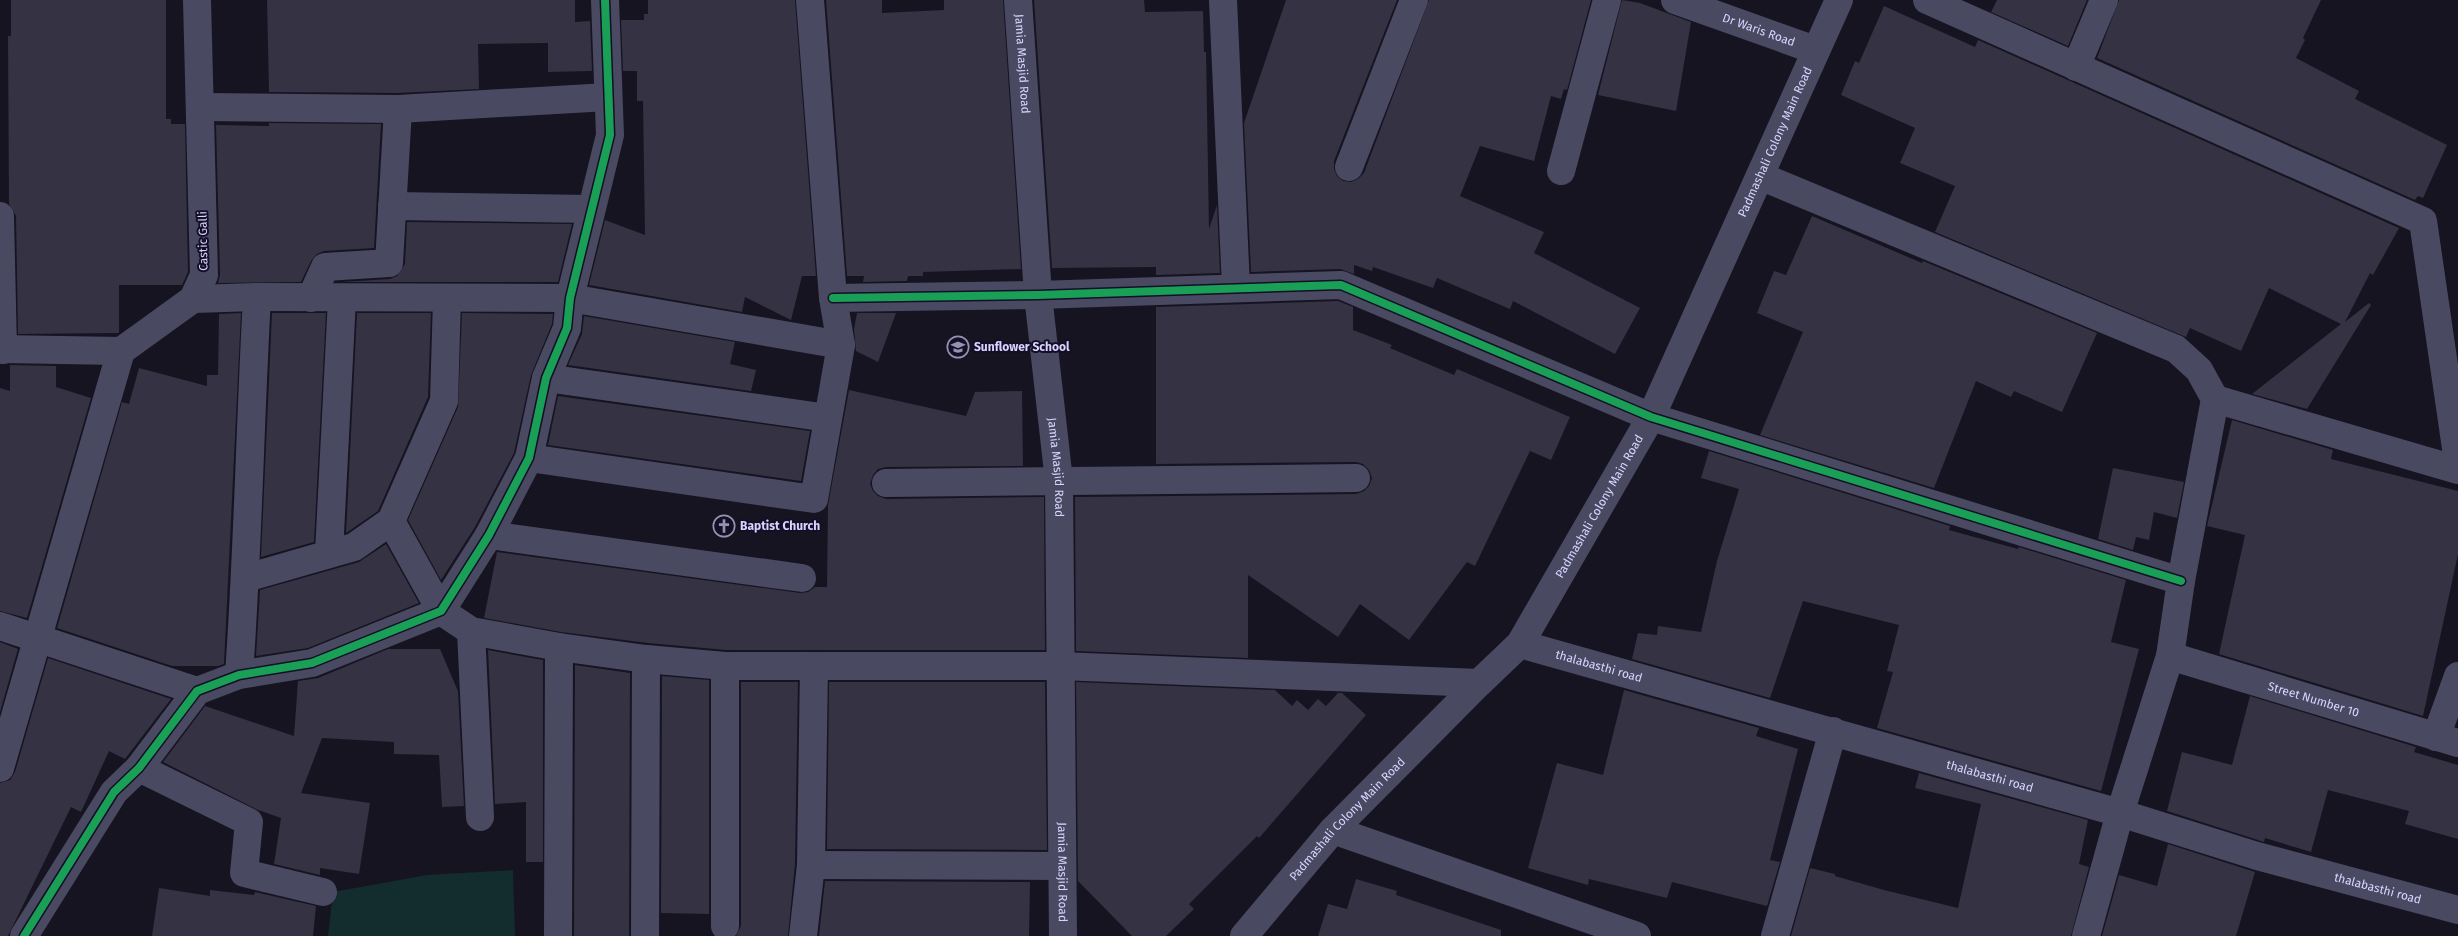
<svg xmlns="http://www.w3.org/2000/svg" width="2458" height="936" font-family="'Fira Sans',sans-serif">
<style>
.green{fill:#132c2d}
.building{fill:#343243}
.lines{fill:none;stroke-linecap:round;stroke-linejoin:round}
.minor{stroke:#4a4962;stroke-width:28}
.tertiary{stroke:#4a4962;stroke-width:28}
.cycleway-casing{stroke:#130f26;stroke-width:11}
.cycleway{stroke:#1a9f57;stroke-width:8}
.labels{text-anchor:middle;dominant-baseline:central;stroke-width:4;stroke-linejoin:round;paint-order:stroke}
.street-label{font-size:12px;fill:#d9d4ff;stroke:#130f26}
.poi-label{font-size:12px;font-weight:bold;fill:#d9d4ff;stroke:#130f26;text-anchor:start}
</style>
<rect width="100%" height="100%" fill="#161421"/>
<path class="green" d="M513,870l2,66h-187l5,-44 94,-17z"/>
<path class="building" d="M11,0h155v119h5v5h14l3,148 -6,13h-63v48l-101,1 -2,-118 -7,-12 -1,-168h3z
M267,0h308v22l15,-1 2,50 -44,1v-29l-70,1 1,45 -81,4 -129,-1z
M648,0h147l21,276h-14l-11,44 -46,-23 -3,15 -153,-27 16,-65 40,15 -2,-134h-6v-30h-14l-2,-51h23v-6h4z
M826,0h56v13l62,-3v-10h59l18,269 -98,3v4h-15l-1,5 -44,1 1,-6h-17z
M1034,0h110l1,12 58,-1 1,41h2l3,177 8,-24 3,68 -64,2v-8l-104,1z
M1286,0h111l-63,161v8l3,7 6,5 8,1 7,-3 6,-6 65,-173h162l-24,90 -3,-1 -3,10 -10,-3 -17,65 -54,-15 -20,50 84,36 -10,21 106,55 -25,46 -102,-53 -3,8 -73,-31 -4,10 -60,-21 -1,4 -18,-6v9l-14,-5 -89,3 -7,-149z
M1622,0l18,3 51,19 -15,89 -78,-16z
M1997,0h90l-19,46 -77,-34z
M2119,0h202l-18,38 2,2 -9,18 63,33 -4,8 92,46 -24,53 -5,-2 -3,4 -318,-142z
M1884,6l91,41 3,-7 421,188 -26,47 -3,-2 -25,49 24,-19 2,2 -64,104 -55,-15 89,-70 -72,-36 -28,63 -51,-23 -4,9 -251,-105 20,-46 -55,-23 15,-35 -74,-33 14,-34 4,2z
M269,123l112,1 -7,124 -50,3 -7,3 -6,7 -10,21 -83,1 2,-8 -4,-150 53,1z
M1812,216l110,47 1,-2 174,72 -35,79 -48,-21 -3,6 -35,-16 -42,107 -174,-53 43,-103 -46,-19 17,-42 12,4z
M407,222l165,2 -14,58h-217l49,-3 7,-3 8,-12z
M1338,301l15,6v23l39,15 -2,3 64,27 3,-6 113,48 -19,43 -21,-9 -55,115 -8,-4 -58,78 -49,-36 -22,33 -90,-62v83l-172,-7 -1,-154 281,-3 8,-3 5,-5 3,-8 -3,-8 -6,-6 -7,-2 -200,2v-157z
M241,313l-17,351 -6,2h-46l-115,-38 65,-226 7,2 10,-36 68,18v-11h11l1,-61z
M272,313h54l-12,229 -53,15z
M357,313h74l-3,84 -50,114 -32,22z
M462,313l91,1 -1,10 -21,51 -17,78 -39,74 -34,53 -33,-60 50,-113z
M857,313h39l-18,49 -22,-11 -2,-22z
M584,316l151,26 -5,22 26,6 -5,21 -183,-26 14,-31z
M10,365l46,1v21l35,11 -64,220 -27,-7v-223l10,3z
M849,390l117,26 9,-24 47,-1 1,75 -137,1 -8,2 -5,6 -3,9 3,7 5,5 8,3 158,-2 1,153h-319l-78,-7 -87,-11 -77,-14 13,-66 303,41 8,-1 7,-5h12l1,-82z
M558,396l252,35 -9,50 -253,-36z
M2232,420l101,30 -2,9 127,32v63l-35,162 -204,-62 26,-119 -38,-9z
M1709,451l241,75 -1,4 69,19 1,-2 107,33 -15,62 28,7 -38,142 -224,-63 16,-56 -6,-1 12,-46 -96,-24 -33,97 -138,-39 6,-26 19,2 1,-9 43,6 16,-71 22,-72 -38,-11z
M2113,468l71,14 -7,36 -23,-6 -5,28 -13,-3 -3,13 -35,-11z
M386,544l33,59 -111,45 -52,8 4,-66 99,-28z
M0,642l18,7 -18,63z
M388,649h52l18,42 6,115 -22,1 -3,-52 -45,-1v-12l-72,-4 -21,55 69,10 -11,71 -39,-6v7l-46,-11 7,-46 -23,-8 -95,-48 42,-56 89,30 4,-55 20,-3z
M488,650l55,10v202h-17v-60l-31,2z
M48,658l123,41 -46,60 -16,-8 -28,61 -10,-5 -63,129h-8v-153l10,-3 5,-8z
M575,665l55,8 -1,263h-55z
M662,676l47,4v234l-48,-1z
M741,682h57l-3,182 -7,72h-52l5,-10z
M829,682h216l2,168 -220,-1z
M1076,682l199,8 17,16 5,-6 11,10 10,-11 8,7 12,-13h4l24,22 -107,123 -2,-2 -68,68 5,5 -28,27h-34l-54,-55z
M1624,690l135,38 -3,8 42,13 -28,111 10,2 -13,44 -95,-24 -5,16 -78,-19 -1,6 -60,-17 29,-105 46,12z
M2250,696l166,51 -2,5 44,13v74l-53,-15 4,-13 -81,-21 -17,62 -46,-14 -1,4 -3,-1 -94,-30 15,-59 50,13z
M1919,773l169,47 -9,44 10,3 -18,69h-280l19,-68 25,6v2l49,14 74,18 23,-104 -66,-16z
M2168,844l87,28 -19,64h-134l17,-61 38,11z
M1356,879l41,12 -1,4 105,35v6h-183l10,-32 19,5z
M825,881l205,1 -1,54h-210z
M159,888l51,8v-6l44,5 1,-3 61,14 -3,30h-161z"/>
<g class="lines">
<g class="minor">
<path id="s1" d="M1018,0l20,295 21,186 4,455"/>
<path d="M1223,0l13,287"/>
<path id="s2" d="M1675,0l140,50"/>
<path d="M1927,0l496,221 35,241"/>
<path d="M2076,67l28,-67"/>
<path d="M200,107l198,2 210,-12"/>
<path d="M1349,167l65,-167"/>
<path d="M1561,171l46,-171"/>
<path d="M1760,176l416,173 23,21 16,29 -34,182 -11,75 -50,157 -34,123"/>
<path d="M392,206l198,3"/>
<path d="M0,216l3,134"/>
<path d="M311,298l14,-31 64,-4 9,-154"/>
<path d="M833,298l205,-3 303,-10 310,132 530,164"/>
<path d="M193,299l64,-2 313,1 271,47"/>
<path d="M0,349l121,2 72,-52 11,-24 -7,-275"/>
<path d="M546,378l282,40"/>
<path d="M2215,399l243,71"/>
<path d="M529,458l285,41 27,-154 -8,-47 -23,-298"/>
<path d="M886,483l470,-5"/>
<path d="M391,521l50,90 30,20 88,16 87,12 79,7h335l419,17"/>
<path d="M489,535l313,43"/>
<path d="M329,553l13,-254"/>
<path d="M246,578l108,-31 37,-26 53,-120 3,-102"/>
<path d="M0,626l197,65"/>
<path d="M471,631l9,186"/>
<path id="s3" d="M1520,644l600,169 137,43 201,54"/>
<path id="s4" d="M2170,656l288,87"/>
<path d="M725,666v260"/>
<path d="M239,675c9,-126 11,-252 18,-378"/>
<path d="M2436,737l22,-61"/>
<path d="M0,768l121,-417"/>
<path d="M139,768l110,54 -5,51 79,19"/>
<path d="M1333,830l304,106"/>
<path d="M811,865l251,1"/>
<path d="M24,936l90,-144 25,-24 58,-77 42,-16 73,-12 129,-52 48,-76 40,-77 17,-80 21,-50 3,-30 40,-163 -5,-135"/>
<path d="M558,936l1,-289"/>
<path d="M645,936l1,-277"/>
<path d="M803,936l8,-71 3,-198"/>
<path d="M1775,936l58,-205"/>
</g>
<path class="tertiary" id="s5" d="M1244,936l89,-106 146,-147 41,-39 131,-227 188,-417"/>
<g class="cycleway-casing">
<path id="cycleway" d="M833,298l205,-3 303,-10 310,132 530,164
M24,936l90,-144 25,-24 58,-77 42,-16 73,-12 129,-52 48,-76 40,-77 17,-80 21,-50 3,-30 40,-163 -5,-135"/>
</g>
<use href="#cycleway" class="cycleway"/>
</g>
<defs>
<g id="school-ring" transform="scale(1.125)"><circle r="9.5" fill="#130f26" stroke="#9591b1" stroke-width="1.5"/><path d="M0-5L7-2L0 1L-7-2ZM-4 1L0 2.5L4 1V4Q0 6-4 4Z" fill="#9591b1"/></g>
<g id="church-ring" transform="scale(1.125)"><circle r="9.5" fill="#130f26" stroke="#9591b1" stroke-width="1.5"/><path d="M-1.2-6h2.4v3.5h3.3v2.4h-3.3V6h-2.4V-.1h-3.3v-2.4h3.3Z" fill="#9591b1"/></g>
</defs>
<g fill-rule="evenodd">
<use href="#school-ring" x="958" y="347"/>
<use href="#church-ring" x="724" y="526"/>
</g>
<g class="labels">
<g class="street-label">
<text stroke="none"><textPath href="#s2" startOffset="89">Dr Waris Road</textPath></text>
<text stroke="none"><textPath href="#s1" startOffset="64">Jamia Masjid Road</textPath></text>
<text stroke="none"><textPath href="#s5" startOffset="966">Padmashali Colony Main Road</textPath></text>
<text transform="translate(203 241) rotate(-91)">Castic Galli</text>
<text stroke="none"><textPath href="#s1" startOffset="469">Jamia Masjid Road</textPath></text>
<text stroke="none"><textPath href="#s5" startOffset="561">Padmashali Colony Main Road</textPath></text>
<text stroke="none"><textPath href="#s3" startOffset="82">thalabasthi road</textPath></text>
<text stroke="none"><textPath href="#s4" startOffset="150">Street Number 10</textPath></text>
<text stroke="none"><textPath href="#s3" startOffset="488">thalabasthi road</textPath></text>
<text stroke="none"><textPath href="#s5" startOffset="156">Padmashali Colony Main Road</textPath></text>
<text stroke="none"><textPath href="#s1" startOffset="874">Jamia Masjid Road</textPath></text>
<text stroke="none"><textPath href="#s3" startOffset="892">thalabasthi road</textPath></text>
</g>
<g class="poi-label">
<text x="974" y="347">Sunflower School</text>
<text x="740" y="526">Baptist Church</text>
</g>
</g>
</svg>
